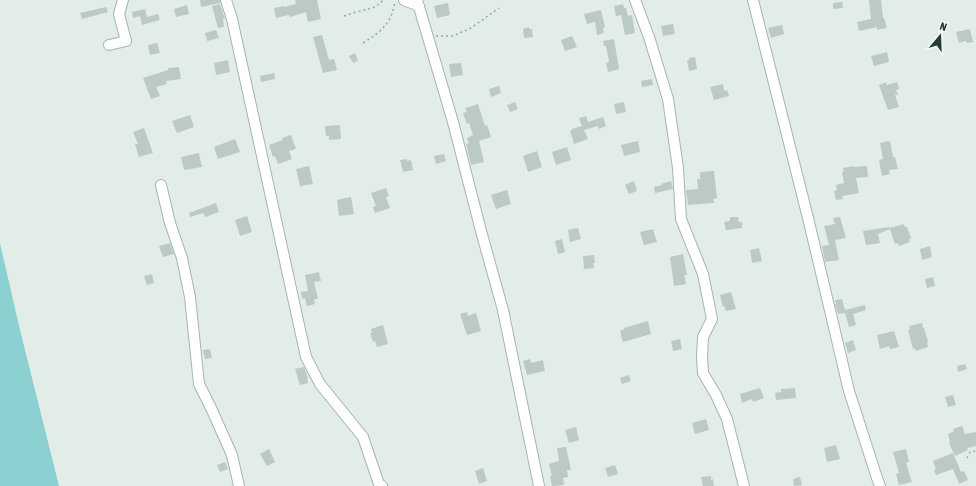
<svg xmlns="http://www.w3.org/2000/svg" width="976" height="486" font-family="'Asap Condensed',sans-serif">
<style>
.water{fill:#8cd0d1}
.building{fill:#bbcac2}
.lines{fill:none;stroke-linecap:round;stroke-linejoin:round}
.minor-casing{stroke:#a6b5ad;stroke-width:12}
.path{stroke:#84b09c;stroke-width:1.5;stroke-dasharray:2 3;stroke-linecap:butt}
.minor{stroke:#fff;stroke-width:10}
</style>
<rect width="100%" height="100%" fill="#e3ede7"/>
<path class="water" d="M0,243l20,87 39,156h-59z"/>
<path class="building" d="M200,0h20v3l-19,4z
M295,0h22l4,19 -13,3 -2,-10 -16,5 -1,-2 -13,3 -2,-10 10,-2v1l12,-3z
M869,0h12l2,18h1l3,10 -10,2v-3l-18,4 -2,-9 14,-3z
M842,2l1,6 -10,1v-6z
M448,3l2,12 -13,3 -3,-12z
M220,4l5,15h-2l1,8 -6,1 -6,-22z
M623,4l1,4h2l2,8 4,-1 3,18 -10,2 -4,-20 -5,1 -2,-10z
M187,5l2,9 -13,3 -2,-8z
M106,7l2,5 -26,7 -2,-6z
M145,9l2,8 11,-3 2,6 -18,5 -2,-9 -7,2 -1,-6z
M601,10l4,17 -2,1 1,5 -7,2 -2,-13 -8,2 -3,-10z
M673,24l2,10 -12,2 -2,-10z
M782,25l2,9 -13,4 -3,-10z
M529,27v2h3l1,8 -9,1 -1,-9z
M970,29l3,13 -6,1 -1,-2 -7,2 -3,-11z
M216,30l3,8 -12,3 -2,-8z
M322,35l7,25 5,-1 3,11 -14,3 -10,-36z
M572,36l5,11 -12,4 -4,-11z
M614,39l5,30 -11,3 -2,-9 3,-1 -3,-16h-2l-1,-5z
M157,43l3,10 -10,2 -2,-10z
M887,52l2,10 -15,4 -3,-10z
M355,53l3,8 -5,2 -4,-7z
M695,57l2,12 -8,2 -2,-11h2v-2z
M228,60l2,12 -14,3 -2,-12z
M461,63l2,12 -12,2 -2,-13z
M179,67l2,12 -15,2 1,3 -11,3 4,9 -9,3 -8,-21 25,-8v-2z
M274,73l1,6 -14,3 -1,-6z
M652,79l1,6 -11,2 -1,-6z
M886,82l1,3 10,-3 2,7 -3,1 2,5h-3l4,12 -11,3 -9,-25z
M723,84l1,7 3,-1 2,6 -15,4 -4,-13z
M499,86l2,7 -10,4 -2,-8z
M515,102l3,7 -8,3 -3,-7z
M624,102l2,10 -10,2 -2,-10z
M478,104l7,22 2,-1 4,12 -12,4 5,21 -13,3 -5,-21 3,-1 -2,-5 6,-3 -4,-12 -2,1 -4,-11 4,-1 -2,-4z
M190,115l4,12 -17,6 -5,-12z
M586,116l2,6 15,-5 3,9 -7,3 -1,-3 -14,4 4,9 -14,5 -4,-13 2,-1v-1l10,-3 -3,-8z
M340,125l1,14 -12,1v-4h-3l-1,-10z
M144,128l9,25 -14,4 -4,-13h3l-5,-12z
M291,135l5,14 -7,2 3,8 -14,5 -3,-8 -2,1 -4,-12 14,-5 -1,-2z
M235,139l5,13 -22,7 -4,-12z
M638,141l2,11 -16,4 -3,-11z
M890,141l3,16h2l3,12 -9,1 1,4 -8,2 -3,-16 4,-1 -3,-16z
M567,147l4,13 -15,5 -4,-13z
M537,151l5,16 -14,5 -5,-16z
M199,153l3,14 -18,3 -3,-13z
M444,154l2,7 -10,3 -2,-8z
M407,159v2l4,-1 2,10 -10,2 -3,-12z
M309,166l4,18 -13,2 -4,-17z
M853,166v1l14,-1 1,11 -12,1 3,15 -17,3 1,3 -7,1 -2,-9 3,-1 -1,-5 8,-2 -2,-11 2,-1 -1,-3z
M714,171l3,27 -4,1 1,4 -26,2 -2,-15 12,-1 -1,-10h3v-7z
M634,181l3,10 -8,3 -4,-9z
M671,181l2,8 -18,4 -1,-6 8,-2 -1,-1z
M386,188l3,8 -3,1 4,11 -15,5 -2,-6 3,-1 -5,-13z
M507,190l4,14 -15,5 -5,-14z
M351,197l3,17 -15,2 -2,-16z
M216,203l3,9 -14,5 -2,-4 -13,4 -1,-4z
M247,216l5,16 -12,4 -5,-16z
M730,217h8l1,5h3v6l-16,2 -2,-8 6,-1z
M840,217l6,21 -11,2 4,20 -14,2 -3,-16 7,-1 -5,-19 11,-2 -2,-6z
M904,224l1,3h2l4,11 -2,1 1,3 -11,4 -1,-3 -3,1 -5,-15 -12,5 2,9 -14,2 -3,-14 26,-4 1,1z
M578,228l3,11 -11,3 -2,-12z
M653,229l4,13 -13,3 -4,-13z
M562,239l3,13 -7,2 -3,-13z
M170,243l4,11 -11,3 -4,-11z
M930,246l2,11 -10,3 -2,-11z
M759,248l3,13 -10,2 -2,-13z
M683,254l4,21h-3l2,9 -12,2 -4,-29z
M594,255l1,8h-2l1,5 -10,1 -1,-13z
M319,272l2,9 -7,1 4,17h-4l1,5 -8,2 -2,-8 -3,1 -1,-7 7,-1 -3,-16z
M152,274l2,9 -7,2 -3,-9z
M933,277l2,9 -8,2 -2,-9z
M731,292l5,17 -10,2 -2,-5 -1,1 -3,-12z
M842,299l3,11 20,-5 1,5 -13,4 3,11 -7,2 -4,-14 -7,1 -3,-10h1l-1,-4z
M467,312l1,4 8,-3 5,18 -14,4 -7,-21z
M648,321l3,13 -28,8 -3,-11 5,-2 -1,-1z
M922,323l1,5h1l4,13 -1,1 1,5 -12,4 -1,-3 -2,1 -5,-19h2l-1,-4z
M383,325l5,19 -11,3 -2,-6 -2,1 -3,-9h2l-1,-4z
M894,331l5,16 -9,2 -1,-3 -9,3 -3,-14z
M680,339l2,10 -9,2 -2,-10z
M853,340l3,10 -8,3 -3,-10z
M210,349l2,9 -7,1 -2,-9z
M530,359l1,4 12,-3 2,11 -18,4 -4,-14z
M965,364l2,5 -9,3 -1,-6z
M304,367l4,11h-1l1,5 -8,2 -5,-16z
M629,375l2,6 -9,3 -2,-6z
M760,388l4,10 -11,4 -1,-3 -10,4 -2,-9z
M795,388l1,10 -20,2 -1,-7 6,-1v-3z
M953,395l3,10 -8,2 -3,-10z
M706,419l3,11 -14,4 -3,-11z
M962,426l3,8 11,-2v14l-9,2 1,2 -13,6 -6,-13 1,-1 -2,-8 6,-3 -1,-2z
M576,427l3,13 -10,3 -4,-13z
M836,445l4,14 -13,3 -3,-14z
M566,447l5,23h-4l1,7 -5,1 1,7 -12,1 -2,-10h2l-3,-12 10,-3 -2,-13z
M269,449l6,13 -8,4 -7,-12z
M906,449l3,13 -3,1 6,19 -13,3 -3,-11 3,-1 -6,-21z
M953,453l8,19 3,-1 4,9 -9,4 -6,-15 -17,6 -2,-5 2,-1 -3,-8z
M225,462l3,7 -8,3 -3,-7z
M615,465l3,9 -10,3 -3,-9z
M483,468l4,13 -8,3 -4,-13z
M711,476v4l2,-1 1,7h-11l-2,-9z
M800,477l2,8 -8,1 -1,-7z"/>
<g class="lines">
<g class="minor-casing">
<path id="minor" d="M226,0l6,19 74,338 14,27 43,53 16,47 3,2
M404,0l15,6
M417,0l36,122 28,109 22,79 36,176
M635,0l14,37 19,62 10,69 3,51 22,55 9,45 -9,18 -1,21 1,15 13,22 11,24 17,67
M753,0l55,218 25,105 16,68 28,87 3,8
M109,45l17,-4 -7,-27 4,-14
M161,185l9,38 12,35 8,39 9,87 12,24 21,47 7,31"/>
</g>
<path class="path" d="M344,16c4,-1 8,-3 12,-4 11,-3 20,-3 27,-12
M436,36h17l18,-8 28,-20
M363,43c18,-11 28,-19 32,-41
M967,458l3,-6 6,-1"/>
<use href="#minor" class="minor"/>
</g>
<g transform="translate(940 36) rotate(19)" stroke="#f3f9f5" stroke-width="3" paint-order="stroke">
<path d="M0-3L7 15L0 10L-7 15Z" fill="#233e33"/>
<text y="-6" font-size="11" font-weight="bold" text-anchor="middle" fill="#233e33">N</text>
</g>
</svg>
